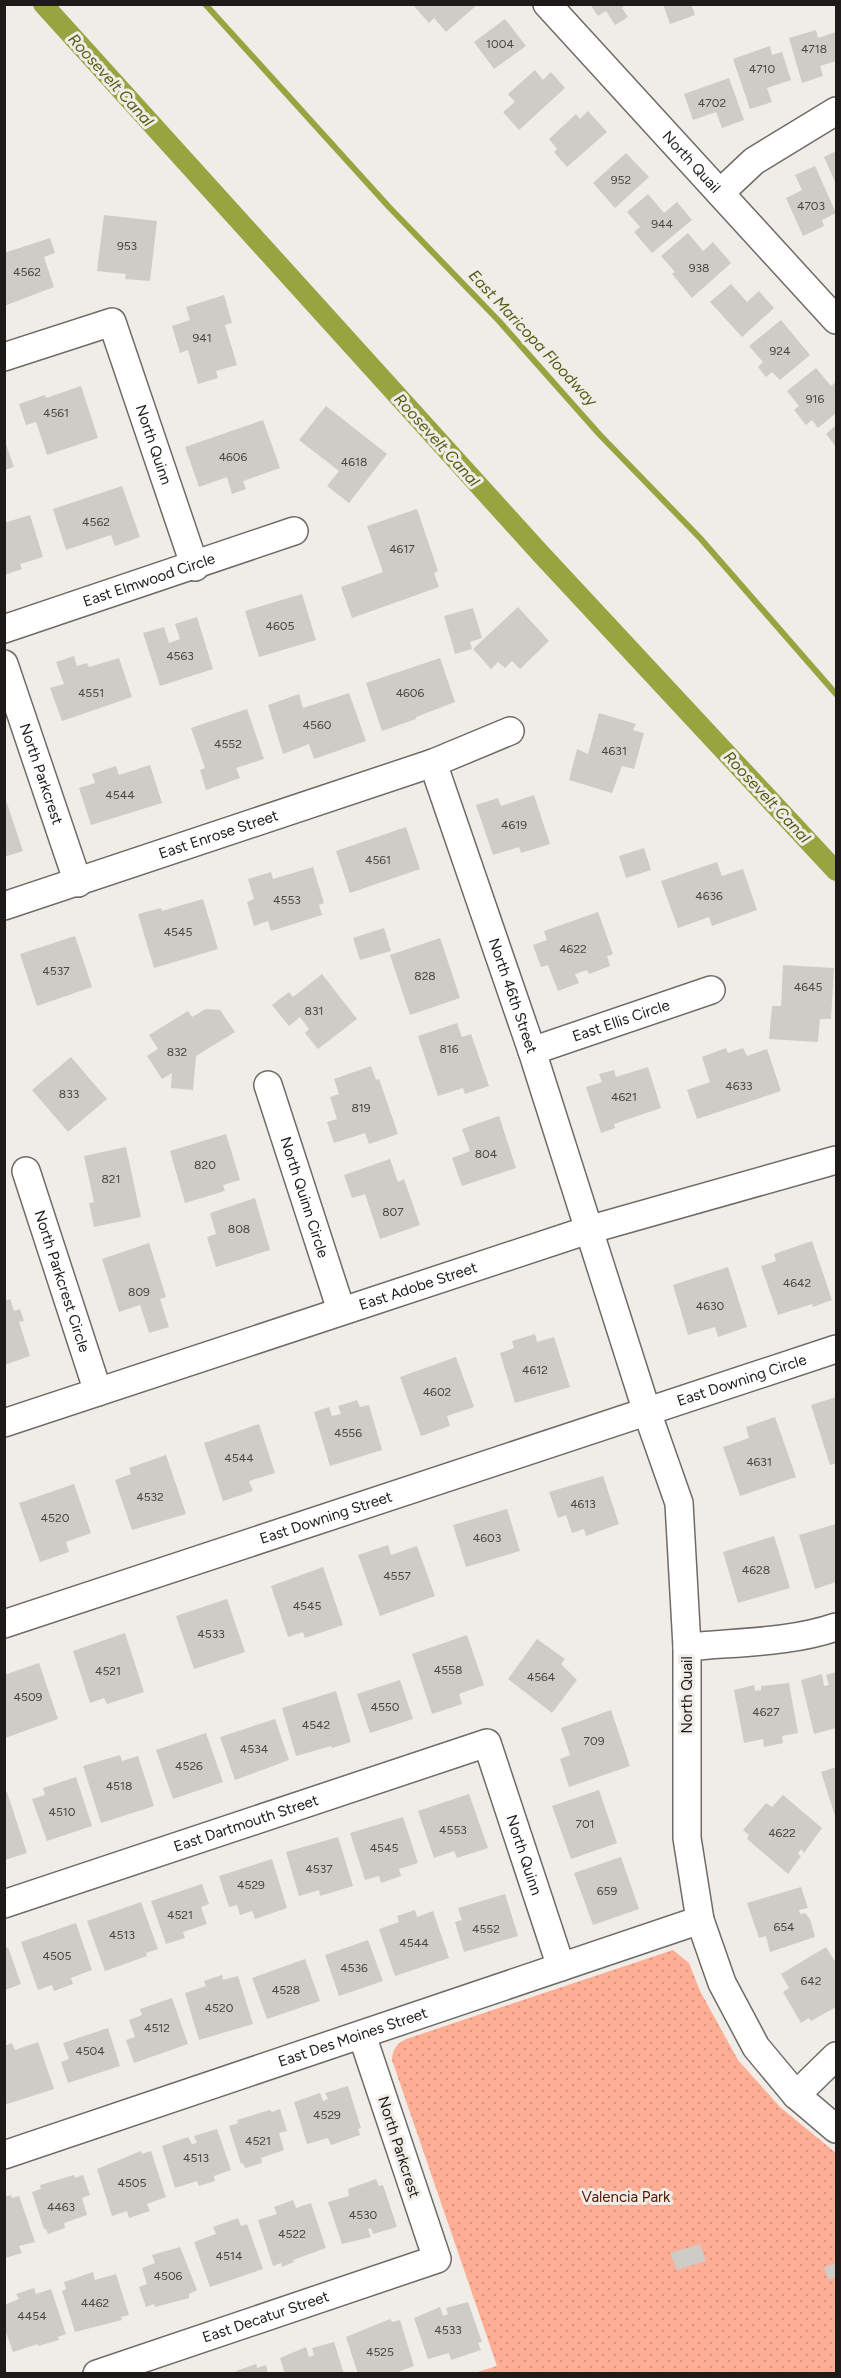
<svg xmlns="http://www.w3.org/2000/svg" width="841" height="2378" font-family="Figtree,sans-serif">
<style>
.park{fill:url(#park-dots)}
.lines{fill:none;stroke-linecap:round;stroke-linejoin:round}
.stream{stroke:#96a540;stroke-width:6}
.canal{stroke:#96a540;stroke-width:20}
.building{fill:#cdccc7}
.minor-casing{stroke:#6f6c68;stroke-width:30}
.minor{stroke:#fff;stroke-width:27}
.labels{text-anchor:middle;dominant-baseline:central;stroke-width:6;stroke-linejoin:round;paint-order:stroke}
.number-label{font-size:12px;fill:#484744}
.street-label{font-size:15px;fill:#1c1b19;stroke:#f0ede8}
.park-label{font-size:15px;fill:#521601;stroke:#f0ede8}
.water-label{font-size:16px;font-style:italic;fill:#525c13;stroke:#f0ede8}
</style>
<defs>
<pattern id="park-dots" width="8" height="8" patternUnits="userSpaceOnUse" patternTransform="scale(1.5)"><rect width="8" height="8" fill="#feae95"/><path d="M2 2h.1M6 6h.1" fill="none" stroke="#d99580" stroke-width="1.8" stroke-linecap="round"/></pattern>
</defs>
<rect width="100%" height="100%" fill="#f0ede8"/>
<path class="park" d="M673,1950l16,13 11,28 38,69 42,47 56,46v220h-362l23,-7 -105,-306c0,-10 5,-17 14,-21z"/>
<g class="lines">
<path class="stream" d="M205,4l184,203 110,114 101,114 100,103 136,156"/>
<path class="canal" d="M43,4l497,549 296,318"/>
</g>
<path class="building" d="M416,4h62l-32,28 -12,-14 -5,5 -15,-17z
M590,4h36l-4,4 6,9 -13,8 -9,-14 -8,5z
M663,4h28l4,11 -25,9z
M505,19l21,27 -32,23 -20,-27z
M816,30l2,8 18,-6v29l-16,5 3,10 -21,7 -13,-45z
M770,46l2,9 10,-3 9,28 -24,8 5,14 -22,7 -17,-50z
M535,70l8,10 8,-8 14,16 -46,42 -16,-18 12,-10 -7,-8z
M729,78l15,42 -22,8 -6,-16 -23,8 -9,-26z
M588,111l19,21 -40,35 -13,-15 3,-3 -8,-10 27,-25 4,5z
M836,151v33l-12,-27z
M626,153l23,24 -34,31 -22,-25z
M815,166l21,47 -14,7 2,6 -21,10 -17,-38 16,-8 -7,-15z
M648,194l16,19 13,-11 15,18 -40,33 -18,-21 6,-5 -13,-15z
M104,215l53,6 -7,60 -25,-2 1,-5 -29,-3z
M688,233l15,18 10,-9 18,21 -39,35 -20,-24 3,-2 -14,-16z
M50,238l5,15 -11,4 10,30 -50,19v-53z
M731,284l16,18 12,-11 15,17 -32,29 -32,-35z
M224,295l8,28 -7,2 12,40 -21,6 2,7 -20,6 -10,-34 -8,3 -8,-27 18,-6 -4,-13z
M781,320l29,35 -30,25 -8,-8 -6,5 -8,-10 5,-5 -14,-16z
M816,368l15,18 5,-4v31l-18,15 -6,-8 -6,5 -12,-15 5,-4 -12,-15z
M81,386l17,52 -51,17 -11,-33 -10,3 -7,-21 26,-9 1,3z
M326,406l61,48 -38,49 -22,-17 12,-15 -40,-31z
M263,420l17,48 -37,13 3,8 -14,5 -5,-17 -28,10 -14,-40z
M836,425v22l-10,-13z
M4,439l10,28 -10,3z
M122,486l18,51 -25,9 -4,-11 -45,15 -13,-41z
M417,509l21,62 -4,2 5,14 -87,31 -11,-31 42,-15 -16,-46z
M30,515l13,42 -23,7 2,5 -18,6v-52z
M302,594l14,46 -57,17 -14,-46z
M518,607l31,34 -29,28 -8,-8 -7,7 -7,-6 -7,7 -18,-20z
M473,608l9,30 -12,4 2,7 -17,5 -11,-38z
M197,617l16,52 -53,17 -17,-53 21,-6 5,16 11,-4 -5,-15z
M74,656l3,10 10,-3 2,4 30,-9 13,39 -70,24 -12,-33 14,-4 -8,-22z
M440,658l15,44 -39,15v2l-34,12 -16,-48z
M349,693l17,48 -52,18 -5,-15 -26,10 -15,-49 31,-11 4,14z
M247,709l17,50 -28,9 4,10 -34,12 -6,-20 5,-2 -14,-40z
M599,713l37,11 -3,6 11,3 -10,36 -12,-3 -10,27 -43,-13 8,-31 11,5z
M150,765l12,38 -71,22 -12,-37 16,-5 -3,-9 24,-8 3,9z
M534,795l16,49 -29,9 -2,-6 -26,8 -17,-50 22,-7 3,8z
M7,803l16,48 -19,6v-53z
M406,827l14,42 -70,24 -14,-42z
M644,848l7,22 -25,8 -7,-22z
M717,862l5,14 21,-7 14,41 -45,16 -3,-9 -31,11 -17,-47z
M313,867l11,36 -5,2 3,10 -51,16 -3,-10 -14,5 -7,-24 7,-3 -6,-20 23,-7 2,7z
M203,899l15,50 -64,19 -16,-54 23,-6 1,3z
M598,912l15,42 -6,2 3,10 -21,8 -2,-4 -12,4 4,9 -21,8 -10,-26 -7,2 -8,-22 14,-5 -3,-9z
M384,928l7,23 -31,9 -7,-22z
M75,936l17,51 -55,19 -17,-52z
M440,938l20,60 -50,17 -20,-60z
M783,965l51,3 -3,51h-11l-2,23 -49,-3 3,-33h9z
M322,974l35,45 -39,30 -13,-16 4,-4 -9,-12 -11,9 -17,-21 17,-13 4,5z
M206,1009l14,1 15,22 -39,24 -3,34 -22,-2 1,-15 -10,6 -15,-23 11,-7 -9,-14 39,-24 4,6z
M457,1023l5,14 9,-3 18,52 -24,8 -2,-6 -25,8 -20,-60z
M726,1048l2,5 15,-5 4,8 20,-7 14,42 -84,28 -10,-29 23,-8 -8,-25z
M71,1057l36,42 -39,33 -36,-42z
M371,1066l5,14 3,-1 19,55 -29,10 -4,-11 -31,10 -7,-21 10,-3 -7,-22 9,-3 -5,-15z
M648,1067l13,41 -47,16 1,4 -14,5 -15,-46 16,-5 -3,-8 15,-4 2,7z
M499,1116l17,52 -54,18 -10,-28 18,-7 -8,-22z
M226,1134l14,46 -17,5 2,6 -40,12 -15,-52z
M126,1147l15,70 -47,10 -5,-24 5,-1 -10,-46z
M390,1159l8,23 6,-3 16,46 -40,14 -15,-45 -13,4 -8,-23z
M255,1198l15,52 -54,17 -9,-30 9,-3 -6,-21z
M812,1241l20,59 -19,7 -1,-3 -34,11 -17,-49 15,-5 -2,-7z
M149,1243l17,54 -6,2 9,28 -20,6 -9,-28 -21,7 -17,-53z
M728,1267l19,60 -29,10 -3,-10 -27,8 -15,-50z
M10,1299l4,12 6,-2 4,12 -5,1 11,34 -26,9v-64z
M535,1334l2,8 17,-5 16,50 -55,16 -15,-50 14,-5 -2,-7z
M456,1357l18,50 -27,9 3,10 -29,10 -21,-59z
M836,1397v66l-6,2 -19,-60z
M357,1400l3,7 9,-2 13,45 -52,16 -16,-54 15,-5 3,9 9,-2 -3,-8z
M775,1417l21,60 -56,19 -17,-49 26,-9 -3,-11z
M259,1424l16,49 -26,8 4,10 -30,10 -19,-58z
M166,1455l20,59 -54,16 -17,-50 16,-6 -2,-6z
M603,1476l16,48 -33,12 -2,-7 -12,4 -6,-18 -8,3 -9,-26z
M74,1484l17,49 -25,9 3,10 -29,10 -21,-59z
M507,1509l13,42 -54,16 -13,-42z
M836,1524v58l-21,7 -16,-54z
M774,1536l16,52 -52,15 -15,-51z
M388,1545l3,10 26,-9 18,50 -55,20 -22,-61z
M323,1567l20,58 -38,13 -2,-6 -15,5 -17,-51z
M227,1599l18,53 -51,17 -18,-53z
M125,1633l19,59 -37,12 -3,-6 -14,5 -17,-52z
M467,1635l17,50 -25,9 3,10 -30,10 -20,-60z
M537,1639l28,20 -4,5 16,16 -25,33 -44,-34z
M39,1663l19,56 -53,19 -1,-63z
M836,1672v56l-22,6 -13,-54 21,-6 2,12 5,-1 -3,-10z
M400,1680l13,39 -43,14 -13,-39z
M789,1683l9,50 -16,3 1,7 -19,4 -1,-8 -19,4 -10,-53 20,-5 1,6 6,-1v-4z
M336,1691l15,51 -19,6 -1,-2 -35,10 -14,-48z
M611,1710l19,56 -61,21 -9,-28 10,-4 -9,-27z
M275,1719l14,41 -54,20 -15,-43z
M206,1733l17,49 -50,17 -17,-49z
M120,1755l2,6 16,-5 16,50 -53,17 -18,-57z
M836,1767v52l-15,-47z
M76,1777l16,49 -45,15 -15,-42 13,-4 -2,-7z
M599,1790l18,53 -46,16 -19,-53z
M4,1792h3l20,61 -22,7z
M469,1794l19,54 -31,10 -3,-7 -20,7 -16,-47z
M783,1795l39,33 -18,25 -3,-4 -3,5 3,2 -13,18 -41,-35 2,-4 -6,-5 23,-27 6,4z
M403,1817l15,46 -19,6 2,7 -20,7 -2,-7 -14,4 -15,-47z
M338,1837l15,49 -33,10 -1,-6 -20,6 -13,-44z
M621,1857l18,52 -46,16 -19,-52z
M272,1859l15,49 -32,11 -3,-8 -12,4 -3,-10 -8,2 -10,-31z
M202,1884l7,20 -8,3 6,17 -24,8 2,6 -19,6 -15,-43z
M801,1887l7,21 -9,2 1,4 5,-1 5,6 5,18 -45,15 -4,-16 -7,2 -12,-35z
M505,1894l13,42 -54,16 -9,-30 7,-2 -4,-12z
M141,1902l17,47 -12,4 1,3 -42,15 -18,-50z
M415,1910l2,7 16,-6 16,47 -54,18 -16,-47 20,-7 -2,-6z
M76,1923l16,47 -21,8 2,6 -19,7 -2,-6 -14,5 -17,-48z
M368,1940l15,41 -44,15 -14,-41z
M8,1947l13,37 -16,6v-41z
M826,1947l10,16v44l-25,14 -2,-3 -8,5 -18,-31 6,-4 -8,-14z
M305,1959l15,42 -53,18 -15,-41z
M222,1975l1,5 15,-4 15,48 -54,16 -14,-47 21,-7 -2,-5z
M172,1998l16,46 -54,19 -8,-23 9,-3 -6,-17 13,-5 -2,-6z
M108,2028l12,38 -52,17 -7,-21 8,-3 -6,-16z
M38,2042l16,47 -50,16v-59l8,-3 3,7z
M348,2086l13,42 -3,1 2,6 -29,10 -3,-7 -21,6 -13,-42 26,-9 3,8 5,-2 -3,-6z
M280,2109l7,22 -8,2 5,17 -23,8 1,5 -17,5 -2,-5 -2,1 -12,-38 9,-3 -1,-3 33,-10 2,2z
M217,2129l14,41 -17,6 1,5 -16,5 -2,-5 -22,7 -13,-42 26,-9 4,7 5,-1 -3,-7z
M141,2151l1,3 9,-3 15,46 -19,7 3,7 -21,7 -2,-7 -15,5 -15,-47z
M74,2175l1,3 8,-3 7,20 -8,3 5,17 -23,8 1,5 -17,6 -2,-5h-2l-12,-37 9,-3 -1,-4z
M376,2179l3,7 4,-1 14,42 -24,7 -2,-6 -3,1 3,8 -29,7 -14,-42 21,-6 -1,-7z
M11,2195l1,3 7,-2 16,46 -16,4 3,7 -17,5 -1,-61z
M293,2200l3,8 15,-5 15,45 -33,12 1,2 -12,5 -1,-4 -8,3 -15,-46 19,-6 -3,-7z
M238,2218l3,8 6,-2 16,45 -53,18 -16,-45 22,-8 -3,-7z
M700,2244l6,17 -29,9 -7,-17z
M180,2247l17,43 -8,4v4l-34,9 -1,-3 -8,3 -7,-20 8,-3 -5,-16 13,-5 -3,-8z
M836,2263v14l-8,3 -4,-13z
M93,2272l2,8 21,-6 13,41 -8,2 1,3 -47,12 -13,-41 4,-2 -2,-7z
M34,2288l2,6 15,-5 15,45 -8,3 1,3 -21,6v-2l-25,8 -9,-25v-22l15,-6 -3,-5z
M468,2302l14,40 -4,1 3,7 -30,10 -2,-7 -21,6 -14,-41 26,-11 3,9 5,-2 -2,-6z
M390,2319l2,3 8,-2 14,46 -14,5 1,3h-43l-12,-37z
M334,2342l10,32h-59l-5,-16 26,-11 3,10 5,-2 -2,-7z
M256,2364l1,4 9,-3 2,9h-30l-2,-3z"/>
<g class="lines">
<g class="minor-casing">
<g id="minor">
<path id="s1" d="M547,4l289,316"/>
<path d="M720,193l34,-32 82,-50"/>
<path id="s2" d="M4,357l108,-35 83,245"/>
<path id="s3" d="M4,629l290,-98"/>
<path id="s4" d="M4,664l74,219"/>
<path id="s5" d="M433,763l99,288 115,361 32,91 8,144v191l13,82 22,63 34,64 40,48 40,34"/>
<path id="s6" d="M4,906l429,-143 77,-32"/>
<path id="s7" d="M532,1051l179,-61"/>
<path id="s8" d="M268,1085l73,225"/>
<path id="s9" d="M26,1171l72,221"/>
<path id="s10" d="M4,1423l584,-193 248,-70"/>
<path id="s11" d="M4,1624l832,-275"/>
<path d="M687,1647c50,-5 102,-4 149,-20"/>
<path id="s12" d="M4,1904l483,-161 74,224"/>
<path d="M796,2095l40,-39"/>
<path id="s13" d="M4,2155l696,-235"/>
<path id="s14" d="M97,2374l340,-115 -75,-224"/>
</g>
</g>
<use href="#minor" class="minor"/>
</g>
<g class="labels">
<g class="number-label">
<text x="500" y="44">1004</text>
<text x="814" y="49">4718</text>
<text x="762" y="69">4710</text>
<text x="712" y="103">4702</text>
<text x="621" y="180">952</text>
<text x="811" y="206">4703</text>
<text x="662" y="224">944</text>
<text x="127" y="246">953</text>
<text x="699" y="268">938</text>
<text x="27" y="272">4562</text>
<text x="202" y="338">941</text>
<text x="780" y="351">924</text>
<text x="815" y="399">916</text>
<text x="56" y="413">4561</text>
<text x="233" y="457">4606</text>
<text x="354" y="462">4618</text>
<text x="96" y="522">4562</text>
<text x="402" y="549">4617</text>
<text x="280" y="626">4605</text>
<text x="180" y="656">4563</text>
<text x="91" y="693">4551</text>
<text x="410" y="693">4606</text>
<text x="317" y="725">4560</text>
<text x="228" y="744">4552</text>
<text x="614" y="751">4631</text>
<text x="120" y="795">4544</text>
<text x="514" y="825">4619</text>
<text x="378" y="860">4561</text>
<text x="709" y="896">4636</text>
<text x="287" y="900">4553</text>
<text x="178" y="932">4545</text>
<text x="573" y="949">4622</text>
<text x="56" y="971">4537</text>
<text x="425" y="976">828</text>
<text x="808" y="987">4645</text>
<text x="314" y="1011">831</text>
<text x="449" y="1049">816</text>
<text x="177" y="1052">832</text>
<text x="739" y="1086">4633</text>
<text x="69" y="1094">833</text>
<text x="624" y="1097">4621</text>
<text x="361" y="1108">819</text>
<text x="486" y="1154">804</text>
<text x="205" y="1165">820</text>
<text x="111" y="1179">821</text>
<text x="393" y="1212">807</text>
<text x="239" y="1229">808</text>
<text x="797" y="1283">4642</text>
<text x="139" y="1292">809</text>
<text x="710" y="1306">4630</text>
<text x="535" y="1370">4612</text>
<text x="437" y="1392">4602</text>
<text x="348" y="1433">4556</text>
<text x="239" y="1458">4544</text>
<text x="759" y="1462">4631</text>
<text x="150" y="1497">4532</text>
<text x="583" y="1504">4613</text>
<text x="55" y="1518">4520</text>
<text x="487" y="1538">4603</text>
<text x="756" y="1570">4628</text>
<text x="397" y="1576">4557</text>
<text x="307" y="1606">4545</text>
<text x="211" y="1634">4533</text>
<text x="448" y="1670">4558</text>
<text x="108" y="1671">4521</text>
<text x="541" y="1677">4564</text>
<text x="28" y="1697">4509</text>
<text x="385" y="1707">4550</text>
<text x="766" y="1712">4627</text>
<text x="316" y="1725">4542</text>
<text x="594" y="1741">709</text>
<text x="254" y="1749">4534</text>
<text x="189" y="1766">4526</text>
<text x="119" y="1786">4518</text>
<text x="62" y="1812">4510</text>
<text x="585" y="1824">701</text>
<text x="453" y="1830">4553</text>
<text x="782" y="1833">4622</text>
<text x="384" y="1848">4545</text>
<text x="319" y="1869">4537</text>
<text x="251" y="1885">4529</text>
<text x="607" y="1891">659</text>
<text x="180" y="1915">4521</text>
<text x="784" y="1927">654</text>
<text x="486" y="1929">4552</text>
<text x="122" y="1935">4513</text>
<text x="414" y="1943">4544</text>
<text x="57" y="1956">4505</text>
<text x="354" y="1968">4536</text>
<text x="811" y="1981">642</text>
<text x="286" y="1990">4528</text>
<text x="219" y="2008">4520</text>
<text x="157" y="2028">4512</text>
<text x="90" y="2051">4504</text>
<text x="327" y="2115">4529</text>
<text x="258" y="2141">4521</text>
<text x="196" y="2158">4513</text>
<text x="132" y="2183">4505</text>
<text x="61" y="2207">4463</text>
<text x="363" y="2215">4530</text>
<text x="292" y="2234">4522</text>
<text x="229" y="2256">4514</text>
<text x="168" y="2276">4506</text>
<text x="95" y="2303">4462</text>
<text x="32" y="2316">4454</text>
<text x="448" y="2330">4533</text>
<text x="380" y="2352">4525</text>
</g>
<g class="street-label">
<text stroke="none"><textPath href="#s1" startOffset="214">North Quail</textPath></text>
<text stroke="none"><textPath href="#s2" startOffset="243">North Quinn</textPath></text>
<text stroke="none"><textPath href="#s3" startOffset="153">East Elmwood Circle</textPath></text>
<text stroke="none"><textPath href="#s4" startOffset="116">North Parkcrest</textPath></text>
<text stroke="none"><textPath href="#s6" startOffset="226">East Enrose Street</textPath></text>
<text stroke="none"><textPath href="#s5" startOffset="246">North 46th Street</textPath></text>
<text stroke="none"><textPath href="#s7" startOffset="94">East Ellis Circle</textPath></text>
<text stroke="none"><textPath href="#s8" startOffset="118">North Quinn Circle</textPath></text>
<text stroke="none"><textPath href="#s9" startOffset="116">North Parkcrest Circle</textPath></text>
<text stroke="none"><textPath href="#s10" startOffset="436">East Adobe Street</textPath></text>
<text stroke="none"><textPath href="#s11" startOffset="777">East Downing Circle</textPath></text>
<text stroke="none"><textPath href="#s11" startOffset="339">East Downing Street</textPath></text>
<text transform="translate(687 1695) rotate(-90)">North Quail</text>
<text stroke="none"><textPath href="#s12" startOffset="255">East Dartmouth Street</textPath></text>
<text stroke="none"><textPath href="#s12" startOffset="627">North Quinn</textPath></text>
<text stroke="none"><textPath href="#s13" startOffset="368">East Des Moines Street</textPath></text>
<text transform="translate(399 2147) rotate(72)">North Parkcrest</text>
<text stroke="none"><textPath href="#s14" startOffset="178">East Decatur Street</textPath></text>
</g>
<g class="park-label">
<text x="626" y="2197">Valencia Park</text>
</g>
<g class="water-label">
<text transform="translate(111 80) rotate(48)">Roosevelt Canal</text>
<text transform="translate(533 338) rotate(47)">East Maricopa Floodway</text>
<text transform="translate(437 440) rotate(48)">Roosevelt Canal</text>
<text transform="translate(767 797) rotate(47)">Roosevelt Canal</text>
</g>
</g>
<rect width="841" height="2378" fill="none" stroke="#1c1b19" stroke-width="12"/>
</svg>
